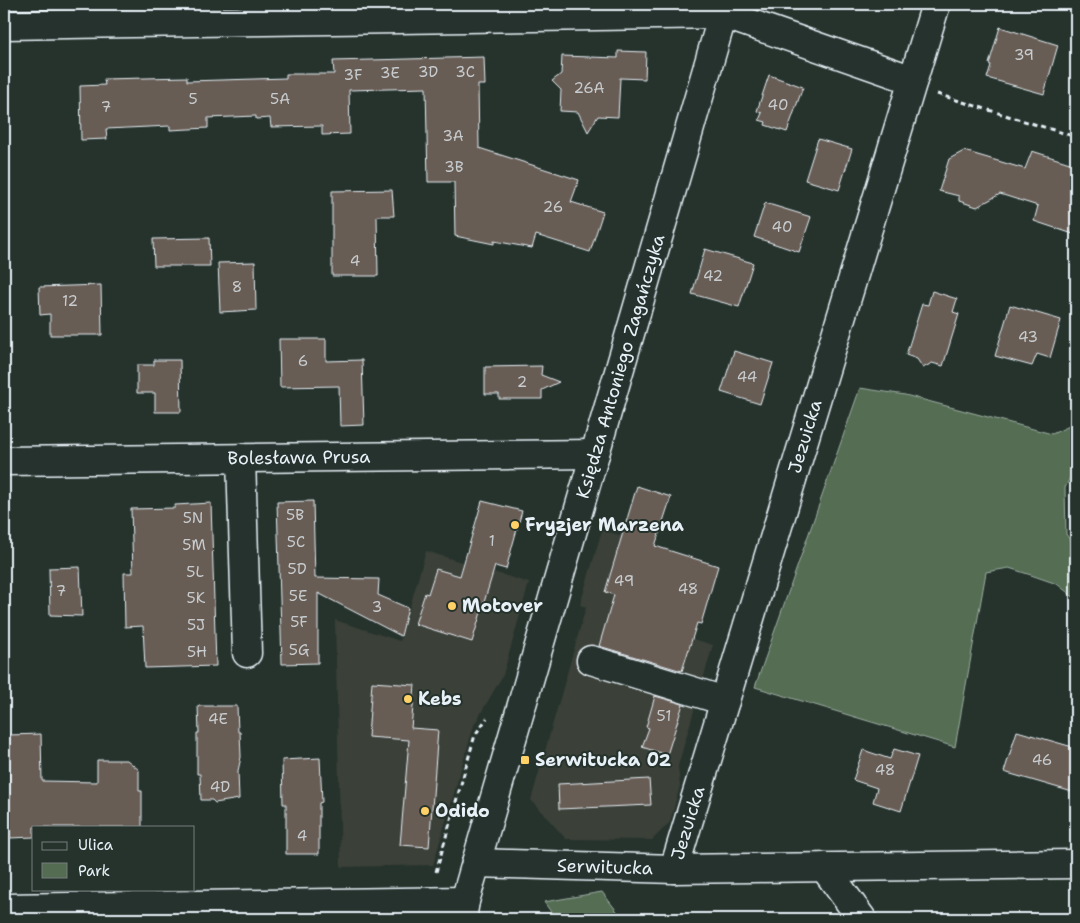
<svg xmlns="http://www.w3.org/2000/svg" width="1080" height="923" font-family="'Shantell Sans',sans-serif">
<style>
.built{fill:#3a4039}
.green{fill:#546d52;stroke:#9eafa5}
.building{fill:#685d54;stroke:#e8f1f8}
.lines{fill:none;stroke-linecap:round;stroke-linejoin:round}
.minor-casing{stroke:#e8f1f8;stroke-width:31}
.path{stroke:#e8f1f8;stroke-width:3;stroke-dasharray:5 4;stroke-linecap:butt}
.minor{stroke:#26332d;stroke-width:28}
.poi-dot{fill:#ffd166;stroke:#26332d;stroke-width:2}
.labels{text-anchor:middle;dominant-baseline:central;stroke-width:4;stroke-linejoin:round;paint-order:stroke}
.number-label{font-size:15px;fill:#c8cccf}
.street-label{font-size:18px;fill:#e8f1f8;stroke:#26332d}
.poi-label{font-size:18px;font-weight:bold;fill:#e8f1f8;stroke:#26332d;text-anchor:start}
</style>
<rect width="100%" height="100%" fill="#26332d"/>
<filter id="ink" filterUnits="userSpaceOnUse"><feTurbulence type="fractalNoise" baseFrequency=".02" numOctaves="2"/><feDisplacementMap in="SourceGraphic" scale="10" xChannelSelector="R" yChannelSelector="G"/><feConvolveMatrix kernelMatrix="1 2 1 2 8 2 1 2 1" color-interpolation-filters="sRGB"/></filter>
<g filter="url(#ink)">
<path class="built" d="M602,530l67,20 -22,75 66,20 -35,121 2,20 -10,36 -18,18 -86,-1 -35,-39 55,-193 -6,-2z
M426,551l103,32 -26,92 -29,50 -41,140 -92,2 -6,-247 65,21z"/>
<path class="green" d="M860,388l45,7 147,39 24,-11v42l-11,23 1,46 10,15v50l-19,-15 -26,-9 -22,-7 -23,4 -31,175 -200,-60z
M602,892l21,27h-67l-12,-17z"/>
<path class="building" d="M1000,27l58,18 -14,49 -57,-16 4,-13 -2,-1z
M618,51l28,1 -1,27 -25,-1 -2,39 -20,-1 -10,16 -10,-20 -18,-1 1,-21 -9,-9 9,-7 1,-18 56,2z
M484,57l1,28h-7l1,63 100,32 -8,22 32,10 -13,40 -54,-17 -4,13 -38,-7v3l-39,-8 -1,-54h-26l-2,-94 -77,2 1,44 -28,1v-9l-51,1 -1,-9 -14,1v-3l-48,2v10l-38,2v-4l-64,3 1,10 -26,1 -1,-54 25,-1 -1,-6 83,-2v4l68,-2 31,-1v-4h48l-1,-13z
M769,75l34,12 -16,45 -22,-7 1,-3 -7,-2 3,-7 -5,-2z
M818,139l34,10 -13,41 -34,-10z
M964,151l61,18 7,-18 44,14v70l-42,-14 4,-15 -38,-12 -23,13 -18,-6v-5l-20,-5 10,-32z
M392,190l2,26h-17l1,60h-46v-85z
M765,203l46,14 -12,35 -45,-15z
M209,238l1,28h-56l-1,-27z
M705,249l48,14 -14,44 -47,-13z
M255,262l1,48 -36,2 -2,-49z
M101,285l1,50h-52v-21l-10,1 -1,-28z
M932,291l25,8 -4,13 6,2 -16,52 -11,-3 -9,5 -6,-9 -11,-4 16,-51 6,1z
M1010,305l51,15 -11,38 -13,-4 -5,12 -37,-10z
M279,339h47v22l36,-1 2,65 -24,1 -1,-40 -59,1z
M734,351l39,12 -13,41 -39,-12z
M154,360h26l1,52h-26v-19h-18v-28h17z
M542,366l-1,9 18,7 -17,8v9h-43v-5h-14v-27z
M637,486l34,11 -16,49 63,20 -17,58 -4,-1 -15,48 -83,-25 15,-51 -9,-3z
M313,501l2,77 64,1 -1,16 30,13 -7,28 -83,-43v70l-36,1 -5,-162z
M482,501l40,10 -16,58 -11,-3 -23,76 -57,-18 10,-31 3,1 8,-25 24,7z
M211,503l5,163 -71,2 -2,-42 -18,1 -1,-54h9l-2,-64 44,-1v-3z
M80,567l2,49 -32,-1 -1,-47z
M372,682l43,3 -4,43 27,2 -9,117 -29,-2 9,-105 -41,-3z
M655,696l28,8 -16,51 -25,-8 7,-19 -3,-1z
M198,706h39l1,26h2l1,25 -3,14 1,28 -24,4 -3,-3h-11l-1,-26h-3v-41h2z
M1017,731l59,17v45l-72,-21z
M41,734l1,47 55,1v-22h30l12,10v21h3v36h-108v10l-24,1 -2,-103z
M894,749l24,7 -17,55 -28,-9 4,-14 -24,-8 10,-30 27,9z
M320,758l2,44 -3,1v51h-33v-50h-3l-1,-44z
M649,779l2,26 -92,4 -1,-25z"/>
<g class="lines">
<g class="minor-casing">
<g id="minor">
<path d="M4,25l719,-11 190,66"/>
<path d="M241,458l6,195"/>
<path id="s1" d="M4,461l591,-7"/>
<path d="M591,660l134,41"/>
<path id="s2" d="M476,863l198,6 402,-5"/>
<path d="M824,867l38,52"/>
<path id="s3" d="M674,869l262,-865"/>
<path d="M4,908l461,-7"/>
<path id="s4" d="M462,919l3,-18 28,-97 233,-800"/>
</g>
</g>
<path class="path" d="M937,94l139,43
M436,872l39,-137 12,-17"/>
<use href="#minor" class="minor"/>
</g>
</g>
<g class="poi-dot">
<circle cx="515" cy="525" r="5"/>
<circle cx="452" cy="606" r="5"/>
<circle cx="408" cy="699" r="5"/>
<rect x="520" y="755" width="10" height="10" rx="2.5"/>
<circle cx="425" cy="811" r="5"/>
</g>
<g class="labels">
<g class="number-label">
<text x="1024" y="55">39</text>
<text x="428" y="72">3D</text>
<text x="465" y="72">3C</text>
<text x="390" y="73">3E</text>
<text x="353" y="75">3F</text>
<text x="589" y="88">26A</text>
<text x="193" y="99">5</text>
<text x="280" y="99">5A</text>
<text x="778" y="105">40</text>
<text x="106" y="107">7</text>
<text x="453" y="136">3A</text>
<text x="454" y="167">3B</text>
<text x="553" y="207">26</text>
<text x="782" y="227">40</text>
<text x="355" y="261">4</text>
<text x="713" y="276">42</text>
<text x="237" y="287">8</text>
<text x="70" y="301">12</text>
<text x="1028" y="337">43</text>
<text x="303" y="361">6</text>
<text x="747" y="377">44</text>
<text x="522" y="382">2</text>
<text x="295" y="515">5B</text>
<text x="193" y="518">5N</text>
<text x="492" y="541">1</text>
<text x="296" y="542">5C</text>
<text x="194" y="545">5M</text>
<text x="297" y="569">5D</text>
<text x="195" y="572">5L</text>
<text x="624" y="581">49</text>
<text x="688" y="589">48</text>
<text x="61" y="591">7</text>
<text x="298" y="596">5E</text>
<text x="196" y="598">5K</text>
<text x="377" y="607">3</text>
<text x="299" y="622">5F</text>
<text x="196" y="625">5J</text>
<text x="299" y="650">5G</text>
<text x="197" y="652">5H</text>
<text x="664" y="716">51</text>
<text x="218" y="719">4E</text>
<text x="1042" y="760">46</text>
<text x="885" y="770">48</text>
<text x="220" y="787">4D</text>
<text x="302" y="836">4</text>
</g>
<g class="street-label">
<text stroke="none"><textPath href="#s4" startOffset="575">Księdza Antoniego Zagańczyka</textPath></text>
<text stroke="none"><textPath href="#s3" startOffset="452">Jezuicka</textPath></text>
<text stroke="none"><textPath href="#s1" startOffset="295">Bolesława Prusa</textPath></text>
<text stroke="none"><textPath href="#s3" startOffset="48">Jezuicka</textPath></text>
<text stroke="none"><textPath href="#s2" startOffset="129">Serwitucka</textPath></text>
</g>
<g class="poi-label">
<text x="525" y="525">Fryzjer Marzena</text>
<text x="462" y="606">Motover</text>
<text x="418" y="699">Kebs</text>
<text x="535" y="760">Serwitucka 02</text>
<text x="435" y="811">Odido</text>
</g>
</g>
<rect width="1080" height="923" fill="none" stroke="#26332d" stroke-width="20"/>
<rect x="10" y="10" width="1060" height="903" fill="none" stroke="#e8f1f8" stroke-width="2" filter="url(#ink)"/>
<rect x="32" y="826" width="162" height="65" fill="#26332d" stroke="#747f7e"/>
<rect x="42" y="842" width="25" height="8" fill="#26332d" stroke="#747f7e"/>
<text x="78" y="850" font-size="15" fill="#e8f1f8">Ulica</text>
<rect x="42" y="863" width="25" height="15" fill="#546d52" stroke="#747f7e"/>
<text x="78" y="876" font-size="15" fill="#e8f1f8">Park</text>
</svg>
